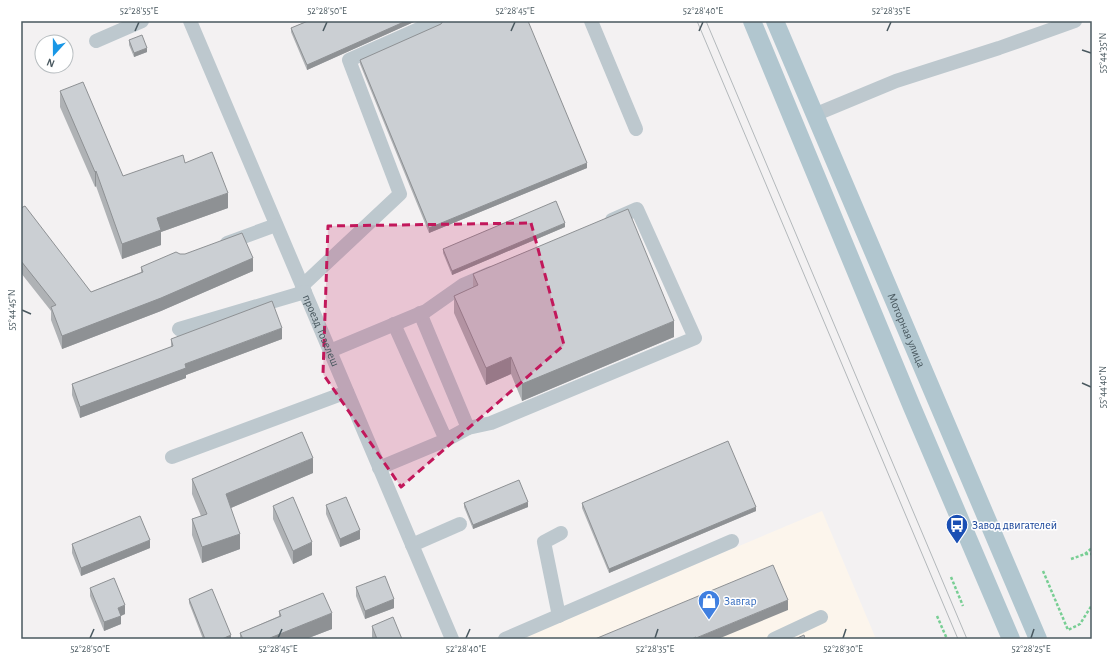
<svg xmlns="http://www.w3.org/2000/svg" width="1113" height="660" font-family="'Alegreya Sans',sans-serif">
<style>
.commercial{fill:#fcf5ec}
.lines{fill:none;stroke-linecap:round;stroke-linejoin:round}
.path{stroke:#78ce94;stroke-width:2.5;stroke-dasharray:3 2;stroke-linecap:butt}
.minor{stroke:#bdc8ce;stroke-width:14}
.major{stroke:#b1c6cf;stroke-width:18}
.tram{stroke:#b3b8bb;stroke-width:1}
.wall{fill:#afb2b5}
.shaded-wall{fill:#8e9194}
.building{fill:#cbcfd3;stroke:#8e9194}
.marked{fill:#c2185b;fill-opacity:0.2;stroke:#c2185b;stroke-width:3;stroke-dasharray:8 5;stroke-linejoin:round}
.ticks{fill:none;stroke:#49585f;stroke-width:1.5}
.labels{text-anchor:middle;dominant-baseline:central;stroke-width:3;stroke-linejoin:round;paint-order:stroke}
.street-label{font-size:12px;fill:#49585f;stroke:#fff}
.transit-label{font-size:12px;fill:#164399;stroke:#fff;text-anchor:start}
.shop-label{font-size:12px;fill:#366cbe;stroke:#fff;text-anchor:start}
.neatline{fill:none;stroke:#49585f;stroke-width:1.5}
.ticks-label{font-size:10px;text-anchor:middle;fill:#49585f}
</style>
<rect width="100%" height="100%" fill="#f3f1f2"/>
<path class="commercial" d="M822,511l54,128h-358z"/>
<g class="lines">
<path class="path" d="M1085,554l7,-6
M1071,559l14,-5h7
M1043,571l25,59 12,-6 12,-19
M951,577l12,29
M937,616l10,23"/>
<g class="minor">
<path id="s1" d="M190,21l262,618"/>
<path d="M591,21l45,108"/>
<path d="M96,41l46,-20"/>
<path d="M814,115l82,-34 103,-33 76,-27"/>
<path d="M227,243l49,-18"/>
<path d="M302,286l98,-92 -51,-134 88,-39"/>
<path d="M420,313l48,115"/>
<path d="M394,324l52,116"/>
<path d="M179,329l126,-37"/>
<path d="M330,351l96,-40 37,-26 28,-12"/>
<path d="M172,457l175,-65"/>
<path d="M379,468l67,-28 22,-12 23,-5 204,-85 -58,-129 -25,11"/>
<path d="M412,545l48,-21"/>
<path d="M559,616l-15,-74 17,-9"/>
<path d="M505,639l227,-98"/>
<path d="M774,639l47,-22"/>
</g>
<g class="major">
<path d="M752,21l160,386 99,232"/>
<path id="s2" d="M775,21l263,618"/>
</g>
<path class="tram" d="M697,21l261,618
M706,21l261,618"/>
</g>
<path class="wall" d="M308,21h108l-109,49 -16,-38v-4z
M129,40l18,12 -13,5 -5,-12z
M360,60l227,108 -158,65 -69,-169z
M60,91l63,85 62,-13 43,45 -67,24v13l-39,14 -26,-73 -1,1 -35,-80z
M21,208l70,84 50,-20v-5l39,-13 73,17 -92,40 -99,38 -11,-29v-9l-30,-38z
M565,227l-113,48 -9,-22v-4z
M473,274l201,63 -152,64 -11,-27 -25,11 -32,-72v-17l19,-8z
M171,339h111l-96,36v3l-106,40 -8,-23v-11l99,-37z
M313,473l-82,35 9,41 -38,14 -10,-28v-16l9,-3 -9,-22v-15z
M464,503l64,4 -55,22 -9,-22z
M582,503l174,8 -147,62 -27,-65z
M326,505l34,34 -20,8 -14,-33z
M273,506l39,49 -19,9 -20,-45z
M72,544l78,4 -69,28 -9,-23z
M356,587l38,21 -29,11 -9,-23z
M90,588l35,26 -4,2v8l-17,7 -14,-35z
M189,599l42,40h-28l-14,-36z
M279,611l53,18 -26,10h-66v-6l39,-17z
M372,626l30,13h-30z"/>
<path class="shaded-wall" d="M406,21h10l-109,49v-5z
M147,48v4l-13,5v-4z
M587,163v5l-158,65v-5z
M96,171v15l-1,1v-15z
M228,193v15l-67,24v13l-39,14v-15l35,-26z
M565,223v4l-113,48v-4z
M253,258v13l-92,40 -99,38v-13z
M674,321v16l-152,64v-17z
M282,328v11l-96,36v3l-106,40v-11l105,-43z
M511,357v17l-25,11v-17z
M313,458v15l-87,37v-16z
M528,502v5l-55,22v-4z
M756,507v4l-147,62v-4z
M360,530v9l-20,8v-8z
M240,534v15l-38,14v-16z
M150,540v8l-69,28v-8z
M312,542v13l-19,9v-13z
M394,599v9l-29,11v-8z
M788,600v10l-70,29h-22v-1z
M125,605v9l-7,3v-9z
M332,613v16l-26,10h-36v-1z
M121,616v8l-17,7v-9z
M231,635v4h-9z"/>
<path class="building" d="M308,21h98l-99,44 -16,-37z
M443,21h85l59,142 -158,65 -69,-168 81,-36z
M142,35l5,13 -13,5 -5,-13z
M83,82l40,94 60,-21 2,8 27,-11 16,41 -71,25 4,12 -39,14 -26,-73 -1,1 -35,-81z
M556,201l9,22 -113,48 -9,-22z
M25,206l66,86 52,-20 -2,-5 35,-15 4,2h5l57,-21 11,25 -92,40 -99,38 -11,-29 5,-2 -35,-44v-53z
M628,209l46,112 -152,63 -11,-27 -25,11 -32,-72 24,-11 -5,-11z
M272,301l10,27 -97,36 1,4 -106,39 -8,-23 101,-38 -2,-7z
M302,432l11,26 -87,36 14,40 -38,13 -10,-28 15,-5 -15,-35z
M728,441l28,66 -147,62 -27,-66z
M519,480l9,22 -55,23 -9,-22z
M293,497l19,45 -19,9 -20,-45z
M346,497l14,33 -20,9 -14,-34z
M140,516l10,24 -69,28 -9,-24z
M773,565l15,35 -92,38v-1l-4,2h-97z
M385,576l9,23 -29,12 -9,-24z
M114,578l11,27 -7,3 3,8 -17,6 -14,-34z
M212,589l19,46 -9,4h-17l-16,-40z
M323,593l9,20 -62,25v1h-27l-3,-6 41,-17 -2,-5z
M393,617l9,22h-25l-5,-13z
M804,635l1,4h-10z"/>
<path class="marked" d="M531,223l33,122 -163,142 -78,-113 5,-148z"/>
<path class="ticks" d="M135,31l4,-9M323,31l4,-9M511,31l4,-9M699,31l4,-9M887,31l4,-9M1082,50l9,3M22,310l9,4M1082,383l9,4M90,638l4,-9M278,638l4,-9M466,638l4,-9M655,638l3,-9M843,638l3,-9M1031,638l3,-9"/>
<defs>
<g id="bus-pin" transform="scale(1.15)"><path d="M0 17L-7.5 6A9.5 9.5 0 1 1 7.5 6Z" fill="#1a4fb4" stroke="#fff"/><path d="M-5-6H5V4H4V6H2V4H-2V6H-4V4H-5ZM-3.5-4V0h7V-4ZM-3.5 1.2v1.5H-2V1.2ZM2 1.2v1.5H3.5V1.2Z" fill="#fff"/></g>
<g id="shop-pin" transform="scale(1.15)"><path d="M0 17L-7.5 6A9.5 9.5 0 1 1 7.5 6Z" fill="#3f7fe0" stroke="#fff"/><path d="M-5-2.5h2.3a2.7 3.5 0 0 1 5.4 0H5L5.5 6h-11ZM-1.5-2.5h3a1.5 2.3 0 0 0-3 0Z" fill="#fff"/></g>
</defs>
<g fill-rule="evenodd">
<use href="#bus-pin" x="957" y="525"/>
<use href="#shop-pin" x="709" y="601"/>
</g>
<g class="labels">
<g class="street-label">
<text stroke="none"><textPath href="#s1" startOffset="336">проезд Тозелеш</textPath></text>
<text stroke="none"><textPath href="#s2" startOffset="336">Моторная улица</textPath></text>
</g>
<g class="transit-label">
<text x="972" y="525">Завод двигателей</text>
</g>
<g class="shop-label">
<text x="724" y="601">Завгар</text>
</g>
</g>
<rect width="1113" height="660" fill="none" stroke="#ffffff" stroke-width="44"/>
<g transform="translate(54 54) rotate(201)"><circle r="19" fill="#ffffff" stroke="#b6bcbf"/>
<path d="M0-3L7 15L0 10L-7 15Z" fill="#1997e6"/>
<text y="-6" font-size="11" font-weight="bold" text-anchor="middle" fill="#49585f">N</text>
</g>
<rect x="22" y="22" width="1069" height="616" class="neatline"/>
<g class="ticks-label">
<text x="139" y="14">52°28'55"E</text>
<text x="327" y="14">52°28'50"E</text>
<text x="515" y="14">52°28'45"E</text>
<text x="703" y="14">52°28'40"E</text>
<text x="891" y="14">52°28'35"E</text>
<text transform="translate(1102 53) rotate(-90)" y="4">55°44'35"N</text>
<text transform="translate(11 310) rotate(-90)" y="4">55°44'45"N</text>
<text transform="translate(1102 387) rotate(-90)" y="4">55°44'40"N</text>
<text x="90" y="652">52°28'50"E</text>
<text x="278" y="652">52°28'45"E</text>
<text x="466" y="652">52°28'40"E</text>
<text x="655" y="652">52°28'35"E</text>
<text x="843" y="652">52°28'30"E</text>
<text x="1031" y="652">52°28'25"E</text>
</g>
</svg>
